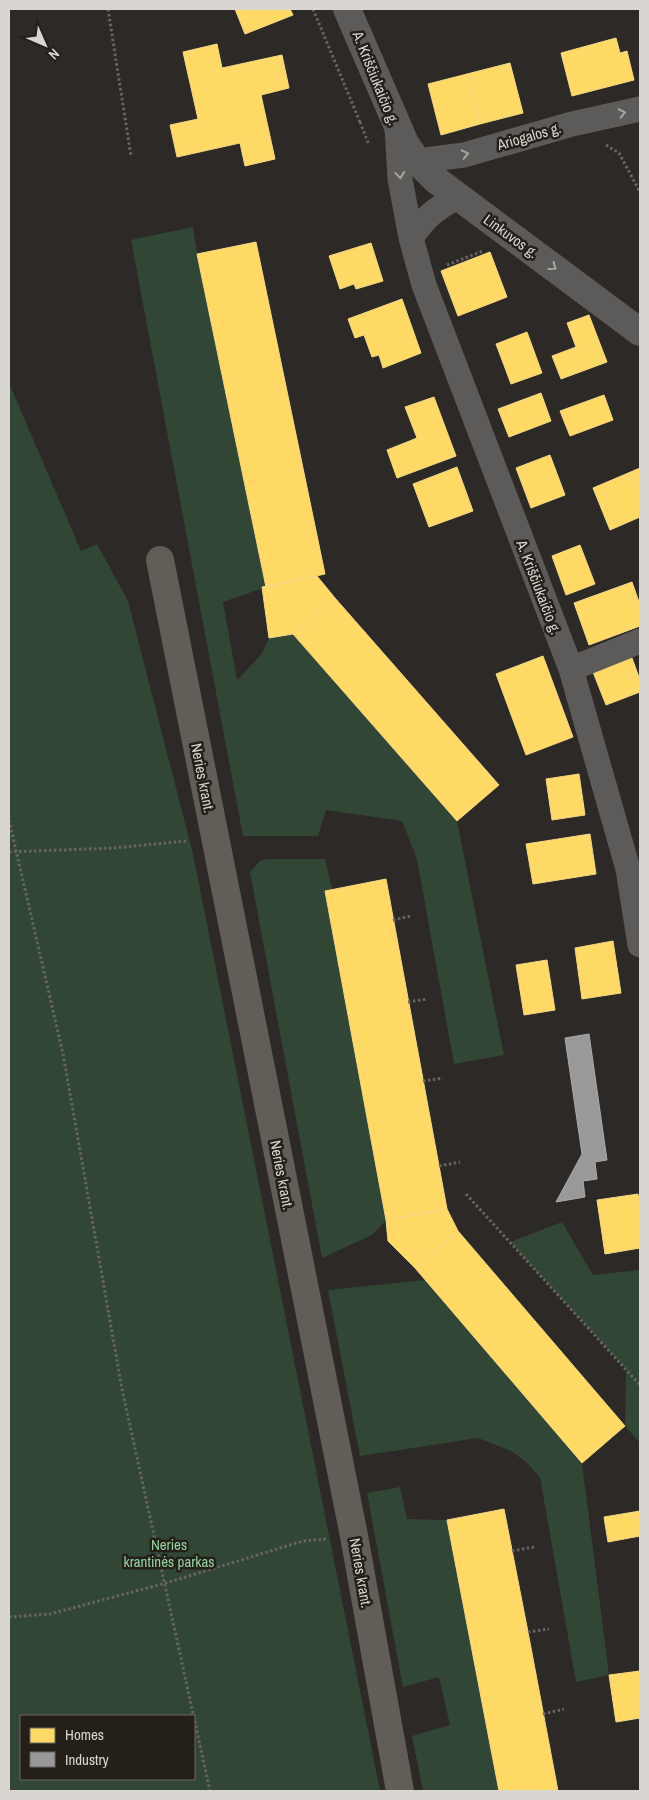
<svg xmlns="http://www.w3.org/2000/svg" width="649" height="1800" font-family="'Archivo Narrow',sans-serif">
<style>
.green{fill:#324636;fill-rule:evenodd}
.homes{fill:#ffd966;stroke:#f4d886}
.industry{fill:#999;stroke:#acabaa}
.lines{fill:none;stroke-linecap:round;stroke-linejoin:round}
.path{stroke:#676462;stroke-width:3;stroke-dasharray:2.5 2.5;stroke-linecap:butt}
.minor{stroke:#5d5b59;stroke-width:25}
.tertiary{stroke:#5d5b59;stroke-width:28}
.secondary{stroke:#625e57;stroke-width:28}
.oneway{stroke:#a7a5a2}
.labels{text-anchor:middle;dominant-baseline:central;stroke-width:5;stroke-linejoin:round;paint-order:stroke}
.street-label{font-size:15px;fill:#d9d6d2;stroke:#251f1a}
.park-label{font-size:15px;fill:#92d5a1;stroke:#251f1a}
</style>
<rect width="100%" height="100%" fill="#2c2926"/>
<path class="green" d="M193,227l4,27 69,333 -43,15 14,78 24,-25 8,-17 24,-4 164,187 47,234 -50,9 -37,-205 -15,-38 -76,-11 -8,26h-75l-112,-596z
M9,383l72,168 16,-7 31,57 65,253 187,937h-371zM21,1716h173v63h-173z
M272,859h53l7,30 -7,2 61,329 -14,15 -50,23 -72,-386 11,-12z
M562,1222l31,53 47,-5v173l-15,-17 1,-57 -116,-127z
M425,1280l157,183 27,212 -33,7 -36,-205 -14,-15 -15,-11 -33,-13 -118,18 -32,-166z
M400,1487l7,32 40,1 52,271h-76l-11,-55 38,-11 -11,-48 -36,10 -36,-194z"/>
<path class="homes" d="M235,9h55l3,6 -48,19z
M616,38l4,15 7,-2 7,29 -62,16 -11,-43z
M217,44l5,24 60,-13 7,33 -28,7 14,64 -30,7 -5,-23 -63,14 -7,-32 28,-6 -15,-67z
M510,63l13,50 -43,11 -13,-50z
M467,74l13,50 -39,11 -13,-51z
M256,242l69,332 -59,13 -69,-333z
M371,243l12,38 -27,8 -2,-5 -14,5 -11,-33z
M490,252l17,45 -49,19 -17,-45z
M402,299l19,54 -38,15 -4,-13 -7,2 -8,-22 -9,3 -7,-19z
M589,315l18,47 -46,17 -9,-23 24,-9 -9,-24z
M527,332l15,41 -31,11 -15,-40z
M541,393l10,28 -42,16 -11,-28z
M604,395l9,25 -43,16 -10,-25z
M434,397l22,59 -59,22 -10,-28 30,-12 -12,-31z
M550,455l15,40 -34,13 -15,-40z
M457,467l16,44 -44,16 -16,-43z
M640,468v49l-30,13 -17,-42z
M580,545l15,39 -29,11 -14,-39z
M317,576l18,22 -42,36 -24,4 -7,-51z
M632,582l8,23v21l-51,19 -15,-42z
M335,598l164,187 -42,36 -164,-187z
M543,656l30,81 -47,18 -30,-81z
M632,658l8,22v12l-34,13 -13,-33z
M579,774l6,41 -33,5 -6,-41z
M590,834l6,40 -63,10 -7,-40z
M386,879l61,330 -61,11 -61,-329z
M613,941l8,52 -39,6 -7,-51z
M547,960l8,50 -31,5 -8,-50z
M638,1194l2,13v41l-35,6 -8,-54z
M447,1209l11,22 -43,37 -27,-27 -2,-21z
M458,1231l167,195 -43,37 -167,-195z
M504,1509l24,123 30,159h-59l-52,-271z
M640,1511v25l-32,6 -4,-25z
M640,1671v47l-24,4 -7,-47z"/>
<path class="industry" d="M589,1034l18,126 -12,2 2,17 -14,2 2,16 -29,5 26,-48 -17,-116z"/>
<g class="lines">
<path class="path" d="M108,9l23,147
M313,9l47,113
M360,122l9,23
M606,145l13,8 21,39
M447,265l36,-14
M9,820l54,234 59,335 88,402
M9,852l104,-4 74,-7
M393,920l18,-4
M408,1002l19,-3
M423,1081l20,-3
M439,1166l21,-4
M466,1194l174,191
M512,1551l22,-4
M9,1617l41,-3 116,-31 137,-42 23,-2
M528,1632l21,-3
M543,1714l21,-5"/>
<path class="minor" d="M397,126l3,53 11,59 13,47 147,384 57,200 12,76
M417,161l47,-6 108,-31 68,-15
M411,238c15,-22 24,-29 47,-41
M571,669l69,-28"/>
<path class="tertiary" d="M347,9l58,134 12,18 19,19 204,152"/>
<path class="secondary" d="M160,560l194,976 46,255"/>
</g>
<defs><path id="oneway-chevron" d="M-2-3.5L2.5 0L-2 3.5" fill="none" stroke-width="1.6" stroke-linecap="round" stroke-linejoin="round" transform="scale(1.25)"/></defs>
<g class="oneway">
<use href="#oneway-chevron" transform="translate(622 113) rotate(-12)"/>
<use href="#oneway-chevron" transform="translate(465 154) rotate(-13)"/>
<use href="#oneway-chevron" transform="translate(400 175) rotate(85)"/>
<use href="#oneway-chevron" transform="translate(553 267) rotate(36)"/>
</g>
<g class="labels">
<g class="street-label">
<text transform="translate(376 78) rotate(68)">A. Kriščiukaičio g.</text>
<text transform="translate(529 136) rotate(-16)">Ariogalos g.</text>
<text transform="translate(511 236) rotate(36)">Linkuvos g.</text>
<text transform="translate(539 587) rotate(69)">A. Kriščiukaičio g.</text>
<text transform="translate(203 778) rotate(79)">Neries krant.</text>
<text transform="translate(282 1175) rotate(79)">Neries krant.</text>
<text transform="translate(361 1573) rotate(80)">Neries krant.</text>
</g>
<g class="park-label">
<text x="169" y="1544">Neries<tspan x="169" dy="17">krantinės parkas</tspan></text>
</g>
</g>
<rect width="649" height="1800" fill="none" stroke="#d9d6d2" stroke-width="20"/>
<rect x="20" y="1715" width="175" height="65" fill="#251f1a" stroke="#6d6864"/>
<rect x="30" y="1728" width="25" height="15" fill="#ffd966" stroke="#6d6864"/>
<text x="65" y="1740" font-size="15" fill="#d9d6d2">Homes</text>
<rect x="30" y="1752" width="25" height="15" fill="#999999" stroke="#6d6864"/>
<text x="65" y="1765" font-size="15" fill="#d9d6d2">Industry</text>
<g transform="translate(45 45) rotate(135)" stroke="#251f1a" stroke-width="4" paint-order="stroke">
<path d="M0-4L9 19L0 12L-9 19Z" fill="#d9d6d2"/>
<text y="-8" font-size="14" font-weight="bold" text-anchor="middle" fill="#d9d6d2">N</text>
</g>
</svg>
